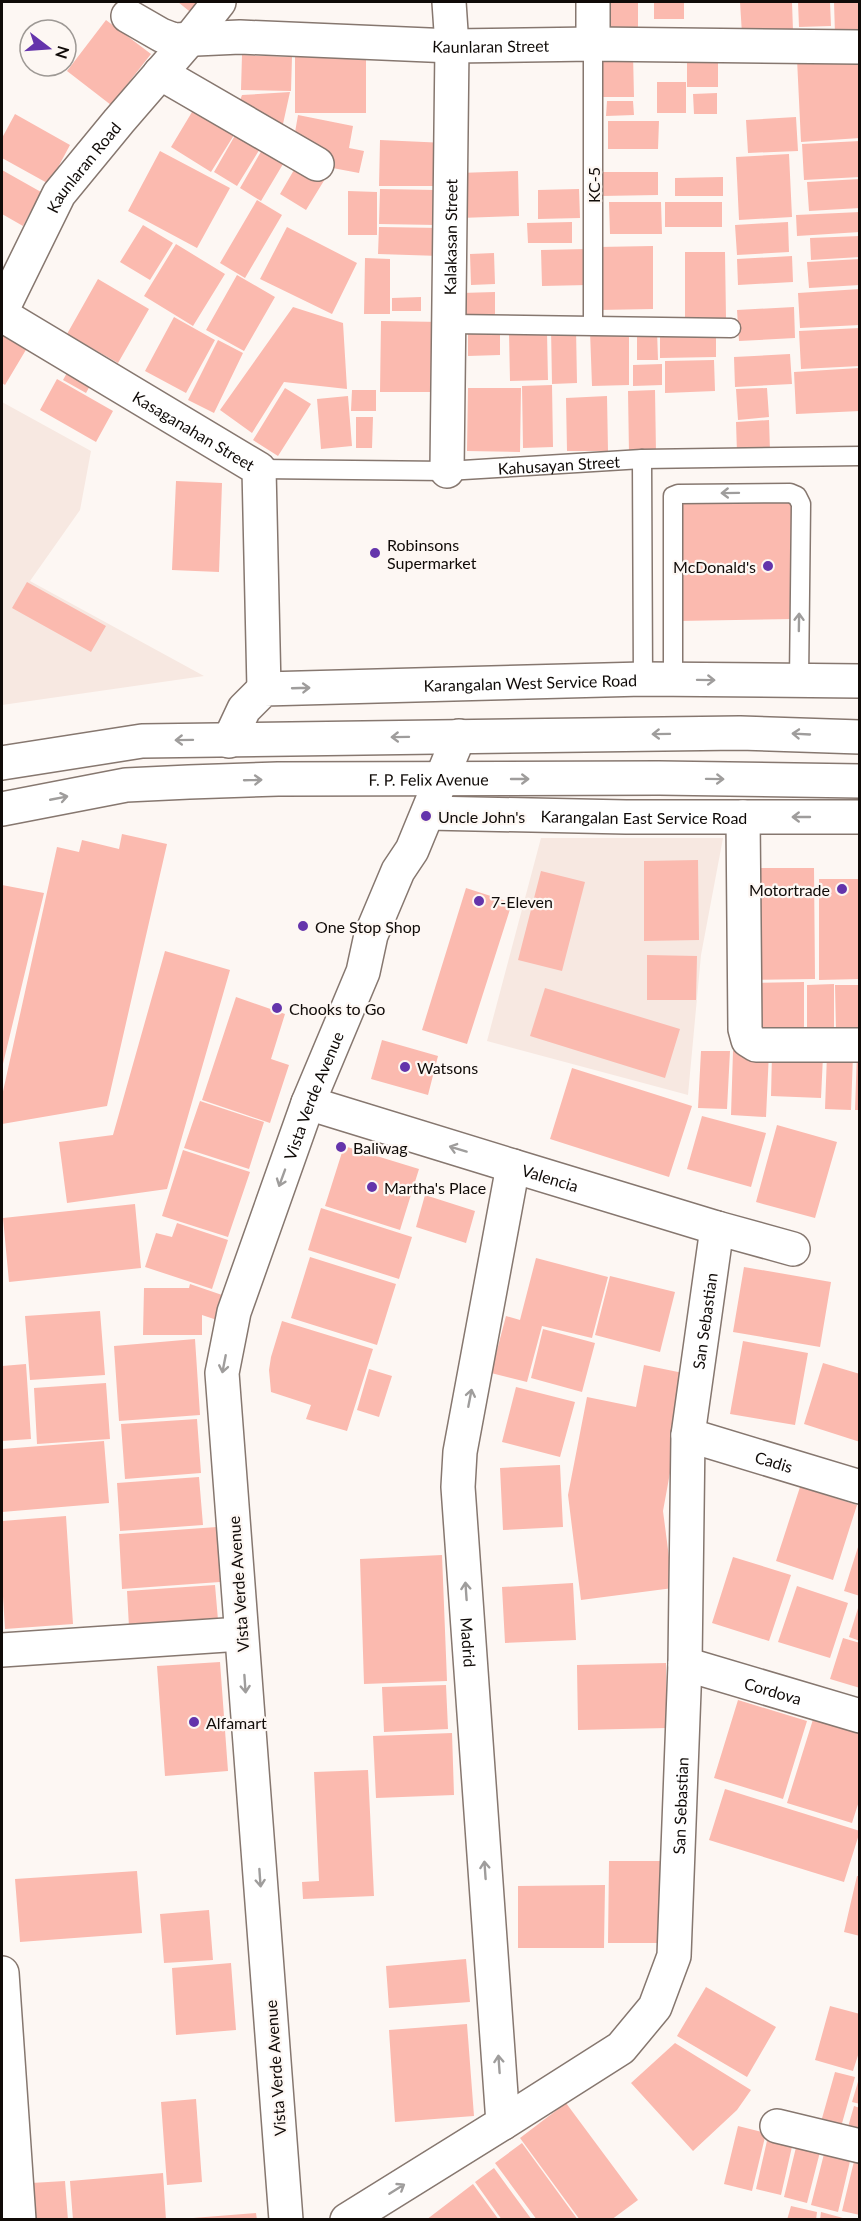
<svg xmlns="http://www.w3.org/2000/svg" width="861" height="2221" font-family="Lato,sans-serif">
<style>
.built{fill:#f7e8e1}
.building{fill:#fbbaaf}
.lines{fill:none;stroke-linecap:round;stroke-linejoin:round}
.lane-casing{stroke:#86776f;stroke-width:21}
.street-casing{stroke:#86776f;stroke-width:36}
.secondary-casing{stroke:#86776f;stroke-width:36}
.lane{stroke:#fff;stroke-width:18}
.street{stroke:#fff;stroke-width:33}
.secondary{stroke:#fff;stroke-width:33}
.oneway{stroke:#9f9d9c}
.poi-dot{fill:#6434ab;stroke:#fdf7f3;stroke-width:2}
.labels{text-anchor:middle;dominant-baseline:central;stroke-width:4.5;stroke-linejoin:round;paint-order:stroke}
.street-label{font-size:16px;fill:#100b08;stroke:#fdf7f3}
.poi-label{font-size:16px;fill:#100b08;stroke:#fdf7f3;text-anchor:start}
</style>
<rect width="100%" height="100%" fill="#fdf7f3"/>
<path class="built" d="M2,402l89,49 -11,59 -50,71 174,95 -202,29z
M541,838h182l-22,117 -13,140 -201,-54z"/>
<path class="building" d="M178,2h27l-11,13z
M599,2h39v32h-39z
M654,2h30v17h-30z
M740,2h52l1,29 -51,3z
M798,2h32l1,24 -32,1z
M834,2h26v31l-25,1z
M106,20l45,34 -40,51 -44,-34z
M295,54h71v59h-71v-22h1h-1z
M599,54h34l1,43h-34z
M242,55l50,2 -1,34 -50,-1z
M860,55v83l-59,4 -4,-83z
M718,60v27h-31v-26z
M657,82h29v31h-29z
M290,92l-9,41 -45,-21 6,-17z
M717,93v21h-23l-1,-20z
M607,101h26l1,14 -28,1z
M198,102l41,25 -28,45 -40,-25z
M15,114l55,31 -21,39 -47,-26v-20z
M298,115l55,11 -4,22 15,3 -5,22 -37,-7 -29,-22z
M796,117l2,34 -50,2 -2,-33z
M608,121h51l-1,28h-50z
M237,132l24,15 -24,39 -23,-14z
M380,140l66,3 -1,43h-66z
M267,141l22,13 -28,47 -21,-13z
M860,141v36l-56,3 -2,-36z
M160,151l70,37 -33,60 -69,-37z
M789,154l3,63 -53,3 -3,-63z
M298,163l27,16 -19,31 -26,-16z
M2,170l39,22 -18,34 -21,-12z
M518,171l1,45 -59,2 -1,-45z
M602,172h56v23l-57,1z
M723,177v19h-48v-18z
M860,179v29l-51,3 -2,-29z
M380,189l56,1v35l-57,-1z
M579,189l1,29 -42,1v-29z
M348,191l29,1v43h-29z
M257,200l25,15 -37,63 -25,-15z
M609,202h52l1,32h-52z
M665,202h57v25h-57z
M860,212v20l-63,4 -1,-21z
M572,222v21h-44l-1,-20z
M788,222l1,30 -52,3 -2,-30z
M143,225l30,18 -23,37 -30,-18z
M287,227l70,36 -25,51 -72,-35z
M379,227l62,1 -1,28 -62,-2z
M860,236v21l-49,3 -1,-22z
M176,244l49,30 -32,52 -49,-30z
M653,246v63l-54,1 -1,-63z
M587,249l1,36 -46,1 -1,-36z
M685,252h40l1,66 -41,1z
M494,253l1,31 -24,1 -1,-31z
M792,256l1,26 -55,3 -1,-26z
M365,258l25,1v55h-26z
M860,259v26l-51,3 -2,-26z
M237,275l38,22 -31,54 -38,-21z
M98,279l51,30 -31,54 -51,-29z
M860,289v36l-60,3 -2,-35z
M495,292v26l-34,1v-26z
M421,297v14h-29v-13z
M293,307l50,16 4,66 -63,-7 -32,51 -32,-23z
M794,307l1,31 -56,3 -2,-31z
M174,317l41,23 -29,53 -41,-22z
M381,321l61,1v70h-62z
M2,326l28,17 -25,42 -3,-2z
M500,326v29l-32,1v-29z
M551,328h25l1,55 -25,1z
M716,328v29l-56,1v-29z
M860,328v38l-59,3 -2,-38z
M629,330v55l-37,1 -2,-55z
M657,330l1,30h-21v-29z
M547,332l1,48 -38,1 -1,-48z
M218,340l25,13 -29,60 -26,-13z
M790,354l2,30 -57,3 -1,-30z
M714,360l1,31 -50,2v-32z
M73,362l23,13 -10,18 -23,-13z
M662,364v21l-29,1v-21z
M859,368l1,43 -64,3 -2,-42z
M57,379l56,32 -17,31 -56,-32z
M552,385l1,62 -30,1 -1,-62z
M285,388l26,16 -33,52 -25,-16z
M468,388h53l-1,64 -53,-1z
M767,388l2,29 -31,3 -2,-31z
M352,390h24v21h-25z
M655,390l1,63 -27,1 -1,-63z
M348,396l4,50 -31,3 -4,-50z
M607,396l1,55h-41l-1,-53z
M356,417h17l-1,31h-16z
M769,420l1,32 -33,1 -1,-31z
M176,481l46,2 -3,89 -47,-2z
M793,499l1,120 -116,2 -1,-120z
M27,582l79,44 -15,26 -79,-44z
M122,834l45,10 -60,262 -105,18v-28l55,-249 22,5 3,-12 37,9z
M698,860l1,80 -55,1v-80z
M749,868h65l1,111 -65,1z
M541,871l44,11 -23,89 -44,-11z
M819,879h41v100l-41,1z
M2,885l42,8 -42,175z
M466,888l46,15 -45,141 -45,-14z
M165,951l65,19 -63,219 -100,14 -8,-61 54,-7z
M647,955l50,1 -1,44h-49z
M804,982v49h-50v-48z
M834,984v46h-27v-45z
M835,985h25v45h-24z
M545,988l135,41 -15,49 -135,-42z
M236,997l49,17 -14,45 18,6 -19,58 -68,-23z
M382,1040l56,16 -10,39 -57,-16z
M701,1051h29l-3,58 -29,-1z
M733,1051l36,1 -3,65 -35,-2z
M857,1052h3v58h-5z
M772,1054l51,2 -2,42 -50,-2z
M827,1054l26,1 -2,55 -26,-1z
M572,1068l120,38 -23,71 -119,-38z
M200,1101l64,21 -15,47 -65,-21z
M702,1116l64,17 -15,54 -64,-18z
M777,1125l60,17 -22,76 -59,-16z
M344,1146l75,23 -19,61 -75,-24z
M183,1150l67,22 -22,65 -66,-21z
M425,1195l50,16 -9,32 -50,-16z
M135,1204l6,64 -132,14 -6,-64z
M321,1208l91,29 -13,42 -91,-29z
M177,1223l51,17 -16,49 -67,-22 11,-34 16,4z
M310,1257l86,27 -19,61 -86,-27z
M536,1258l72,19 -16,61 -50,-12 -15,56 -36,-9 15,-57 14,4z
M744,1267l87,15 -11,65 -87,-15z
M610,1276l65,16 -15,60 -65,-17z
M190,1284l35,12 -8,24 -15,-5v20h-59l1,-47h45z
M100,1311l5,64 -75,5 -5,-64z
M282,1321l91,28 -26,82 -41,-12 5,-14 -40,-13 -2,-22 2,-13z
M543,1329l52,14 -13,49 -51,-14z
M195,1339l5,76 -81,6 -5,-75z
M743,1341l65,12 -13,72 -65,-11z
M823,1363l37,11v68l-56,-18z
M26,1364l5,75 -29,2v-75z
M644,1365l44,9 -25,137 10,77 -92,12 -13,-105 19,-98 49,10z
M369,1369l23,7 -13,41 -22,-7z
M106,1383l4,56 -73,5 -3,-56z
M516,1387l59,15 -15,55 -58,-15z
M197,1419l4,54 -76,6 -4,-55z
M104,1441l5,62 -107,9v-63z
M560,1465l3,62 -60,3 -3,-62z
M199,1477l4,48 -83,6 -3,-48z
M800,1487l57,18 -24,75 -57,-19z
M66,1516l7,108 -68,5 -3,-49v-59z
M217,1527l3,55 -98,7 -3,-55z
M859,1544h1v52l-16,-5z
M442,1555l5,126 -83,3 -4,-125z
M733,1557l58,18 -22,66 -57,-18z
M573,1583l3,57 -71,3 -3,-56z
M215,1585l3,35 -89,7 -2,-36z
M797,1586l51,17 -18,55 -52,-16z
M859,1605h1v36l-11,-4z
M843,1638l17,5v45l-30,-9z
M220,1662l8,109 -63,5 -8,-110z
M666,1663l1,65 -89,2 -1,-65z
M446,1685l2,44 -64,3 -2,-45z
M738,1700l69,21 -24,78 -69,-21z
M815,1713l45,14v71l-8,25 -65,-20z
M452,1733l2,62 -78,3 -3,-62z
M368,1770l6,126 -71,3 -1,-17 17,-1 -5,-109z
M725,1789l135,42 -16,51 -135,-42z
M609,1861h52v82h-53z
M137,1871l5,62 -122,9 -5,-63z
M857,1876h3v60l-16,-4z
M605,1885l-1,63h-86v-62z
M209,1910l4,50 -49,3 -4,-49z
M466,1959l4,43 -81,6 -3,-42z
M231,1963l5,67 -60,5 -4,-67z
M706,1987l70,40 -29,50 -70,-41z
M830,2006l30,8v35l-7,22 -38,-11z
M467,2024l7,92 -79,6 -6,-92z
M675,2043l76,47 -14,20 -44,41 -62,-68z
M835,2072l20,5 -16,57 -20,-5z
M860,2075v29l-8,-2z
M196,2099l6,83 -35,3 -6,-83z
M566,2103l72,97 -27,20h-31l-60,-82z
M854,2106l6,2v30l-14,-4z
M738,2126l28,7 -14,58 -28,-7z
M769,2132l25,6 -13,57 -25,-6z
M798,2139l24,5 -15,59 -23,-6z
M522,2143l56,77h-41l-42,-57z
M825,2150l26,7 -13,55 -27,-7z
M856,2153l4,1v61l-18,-4z
M494,2168l38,52h-30l-27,-38z
M163,2173l3,47h-93l-3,-39z
M65,2181l3,39h-35l-2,-37z
M473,2184l26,36h-73z
M791,2206l26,6 -1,8h-29z
M821,2212l22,6v2h-23z
M256,2213l1,7h-64v-2z"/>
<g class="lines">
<g class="lane-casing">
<g id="lane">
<path d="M593,44v281"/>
<path d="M450,324l281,4"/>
<path d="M642,459l1,220"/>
<path id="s1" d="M259,469l188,2 195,-12 218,-3"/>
<path d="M673,679v-183l5,-2 112,-1 7,3 4,8 -2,177"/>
</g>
</g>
<g class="street-casing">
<g id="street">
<path d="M593,2v42"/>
<path id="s2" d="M128,16l33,19 13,5 66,-3 212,9 141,-2 267,3"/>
<path d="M160,73l157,91"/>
<path id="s3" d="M2,310l57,-116 60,-73 70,-81 30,-38"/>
<path id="s4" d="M2,315l257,154 5,220"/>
<path id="s5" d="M447,471l5,-425 -3,-44"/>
<path id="s6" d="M229,741l15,-32 20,-20 379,-10 217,2"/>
<path id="s7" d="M428,813l198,4h234"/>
<path d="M743,817l2,212 3,11 8,5h104"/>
<path id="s8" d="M513,1166l204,62 76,21"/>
<path id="s9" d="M688,1435l172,52"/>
<path d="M2,1650l239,-16"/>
<path id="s10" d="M685,1664l175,52"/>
<path d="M2,1973l17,247"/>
<path id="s11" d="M503,2123l118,-75 34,-41 19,-51 11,-292 3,-229 29,-207"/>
<path d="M777,2126l83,20"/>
</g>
</g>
<g class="secondary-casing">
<g id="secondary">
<path d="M2,763l140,-22 598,-8 120,4"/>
<path id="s12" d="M2,809l124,-24 63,-3 89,-3 381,-1 201,3"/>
<path id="s13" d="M308,1103l205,63 -53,286 -2,35 45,636 -156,97"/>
<path id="s14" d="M286,2220l-64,-847 12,-61 74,-209 55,-131 8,-37 27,-64 14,-21 47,-114"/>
</g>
</g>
<use href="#lane" class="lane"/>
<use href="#street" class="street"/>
<use href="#secondary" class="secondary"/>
</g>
<defs><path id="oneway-shaft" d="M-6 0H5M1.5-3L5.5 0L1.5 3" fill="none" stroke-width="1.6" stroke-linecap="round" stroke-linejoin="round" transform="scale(1.5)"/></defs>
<g class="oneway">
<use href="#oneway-shaft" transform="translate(730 493) rotate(179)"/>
<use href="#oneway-shaft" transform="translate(799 622) rotate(-89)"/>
<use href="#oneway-shaft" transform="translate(706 680) rotate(1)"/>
<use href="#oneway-shaft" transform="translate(301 688) rotate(-2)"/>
<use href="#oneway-shaft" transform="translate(661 734) rotate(179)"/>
<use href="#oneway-shaft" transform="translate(801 734) rotate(-177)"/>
<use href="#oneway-shaft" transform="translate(400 737) rotate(179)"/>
<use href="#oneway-shaft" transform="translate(184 740) rotate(179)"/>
<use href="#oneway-shaft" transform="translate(520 779)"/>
<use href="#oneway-shaft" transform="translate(715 779) rotate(1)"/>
<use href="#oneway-shaft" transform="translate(253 780) rotate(-2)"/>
<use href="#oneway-shaft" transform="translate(59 798) rotate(-11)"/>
<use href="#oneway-shaft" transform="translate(801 817) rotate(-180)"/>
<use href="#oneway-shaft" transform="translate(458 1149) rotate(-163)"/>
<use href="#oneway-shaft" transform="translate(282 1178) rotate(110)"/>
<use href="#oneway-shaft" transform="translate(224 1364) rotate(101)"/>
<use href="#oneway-shaft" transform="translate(470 1398) rotate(-79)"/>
<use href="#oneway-shaft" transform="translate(466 1591) rotate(-94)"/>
<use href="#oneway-shaft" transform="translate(245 1684) rotate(86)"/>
<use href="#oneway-shaft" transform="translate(485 1870) rotate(-94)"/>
<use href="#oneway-shaft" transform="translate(260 1878) rotate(86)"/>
<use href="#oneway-shaft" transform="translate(499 2064) rotate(-94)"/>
<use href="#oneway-shaft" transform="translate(397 2189) rotate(-32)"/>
</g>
<g class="poi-dot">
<circle cx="375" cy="553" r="6"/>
<circle cx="768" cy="566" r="6"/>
<circle cx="426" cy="816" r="6"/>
<circle cx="842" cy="889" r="6"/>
<circle cx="479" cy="901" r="6"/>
<circle cx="303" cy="926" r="6"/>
<circle cx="277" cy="1008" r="6"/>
<circle cx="405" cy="1067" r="6"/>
<circle cx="341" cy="1147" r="6"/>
<circle cx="372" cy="1187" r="6"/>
<circle cx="194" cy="1722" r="6"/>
</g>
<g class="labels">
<g class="street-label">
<text stroke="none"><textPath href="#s2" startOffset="369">Kaunlaran Street</textPath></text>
<text stroke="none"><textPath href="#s3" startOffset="165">Kaunlaran Road</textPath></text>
<text transform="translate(593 185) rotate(-90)">KC-5</text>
<text stroke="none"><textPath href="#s5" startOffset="234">Kalakasan Street</textPath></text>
<text stroke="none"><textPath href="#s4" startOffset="224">Kasaganahan Street</textPath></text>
<text stroke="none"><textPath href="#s1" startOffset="300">Kahusayan Street</textPath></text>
<text stroke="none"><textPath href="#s6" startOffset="330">Karangalan West Service Road</textPath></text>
<text stroke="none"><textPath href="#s12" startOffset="429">F. P. Felix Avenue</textPath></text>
<text stroke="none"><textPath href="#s7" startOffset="216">Karangalan East Service Road</textPath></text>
<text stroke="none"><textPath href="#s14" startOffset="1142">Vista Verde Avenue</textPath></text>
<text stroke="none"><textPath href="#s8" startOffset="39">Valencia</textPath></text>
<text stroke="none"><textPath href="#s11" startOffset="884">San Sebastian</textPath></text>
<text stroke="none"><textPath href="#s9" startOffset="90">Cadis</textPath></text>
<text transform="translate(238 1584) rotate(-94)">Vista Verde Avenue</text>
<text stroke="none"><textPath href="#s13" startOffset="696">Madrid</textPath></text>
<text stroke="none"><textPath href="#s10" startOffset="92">Cordova</textPath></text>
<text stroke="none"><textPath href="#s11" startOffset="398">San Sebastian</textPath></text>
<text transform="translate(275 2068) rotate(-94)">Vista Verde Avenue</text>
</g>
<g class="poi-label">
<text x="387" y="544">Robinsons<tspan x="387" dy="18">Supermarket</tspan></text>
<text x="756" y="566" text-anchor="end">McDonald's</text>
<text x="438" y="816">Uncle John's</text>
<text x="830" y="889" text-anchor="end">Motortrade</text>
<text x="491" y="901">7-Eleven</text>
<text x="315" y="926">One Stop Shop</text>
<text x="289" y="1008">Chooks to Go</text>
<text x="417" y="1067">Watsons</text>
<text x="353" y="1147">Baliwag</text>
<text x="384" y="1187">Martha's Place</text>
<text x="206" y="1722">Alfamart</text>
</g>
</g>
<rect width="861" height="2221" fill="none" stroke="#100b08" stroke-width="6"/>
<g transform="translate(48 48) rotate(107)"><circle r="28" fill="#fdf7f3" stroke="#9e9995" stroke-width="1.5"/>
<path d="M0-4.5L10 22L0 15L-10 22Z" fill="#6434ab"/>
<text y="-9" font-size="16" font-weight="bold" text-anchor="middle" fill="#100b08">N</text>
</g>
</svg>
